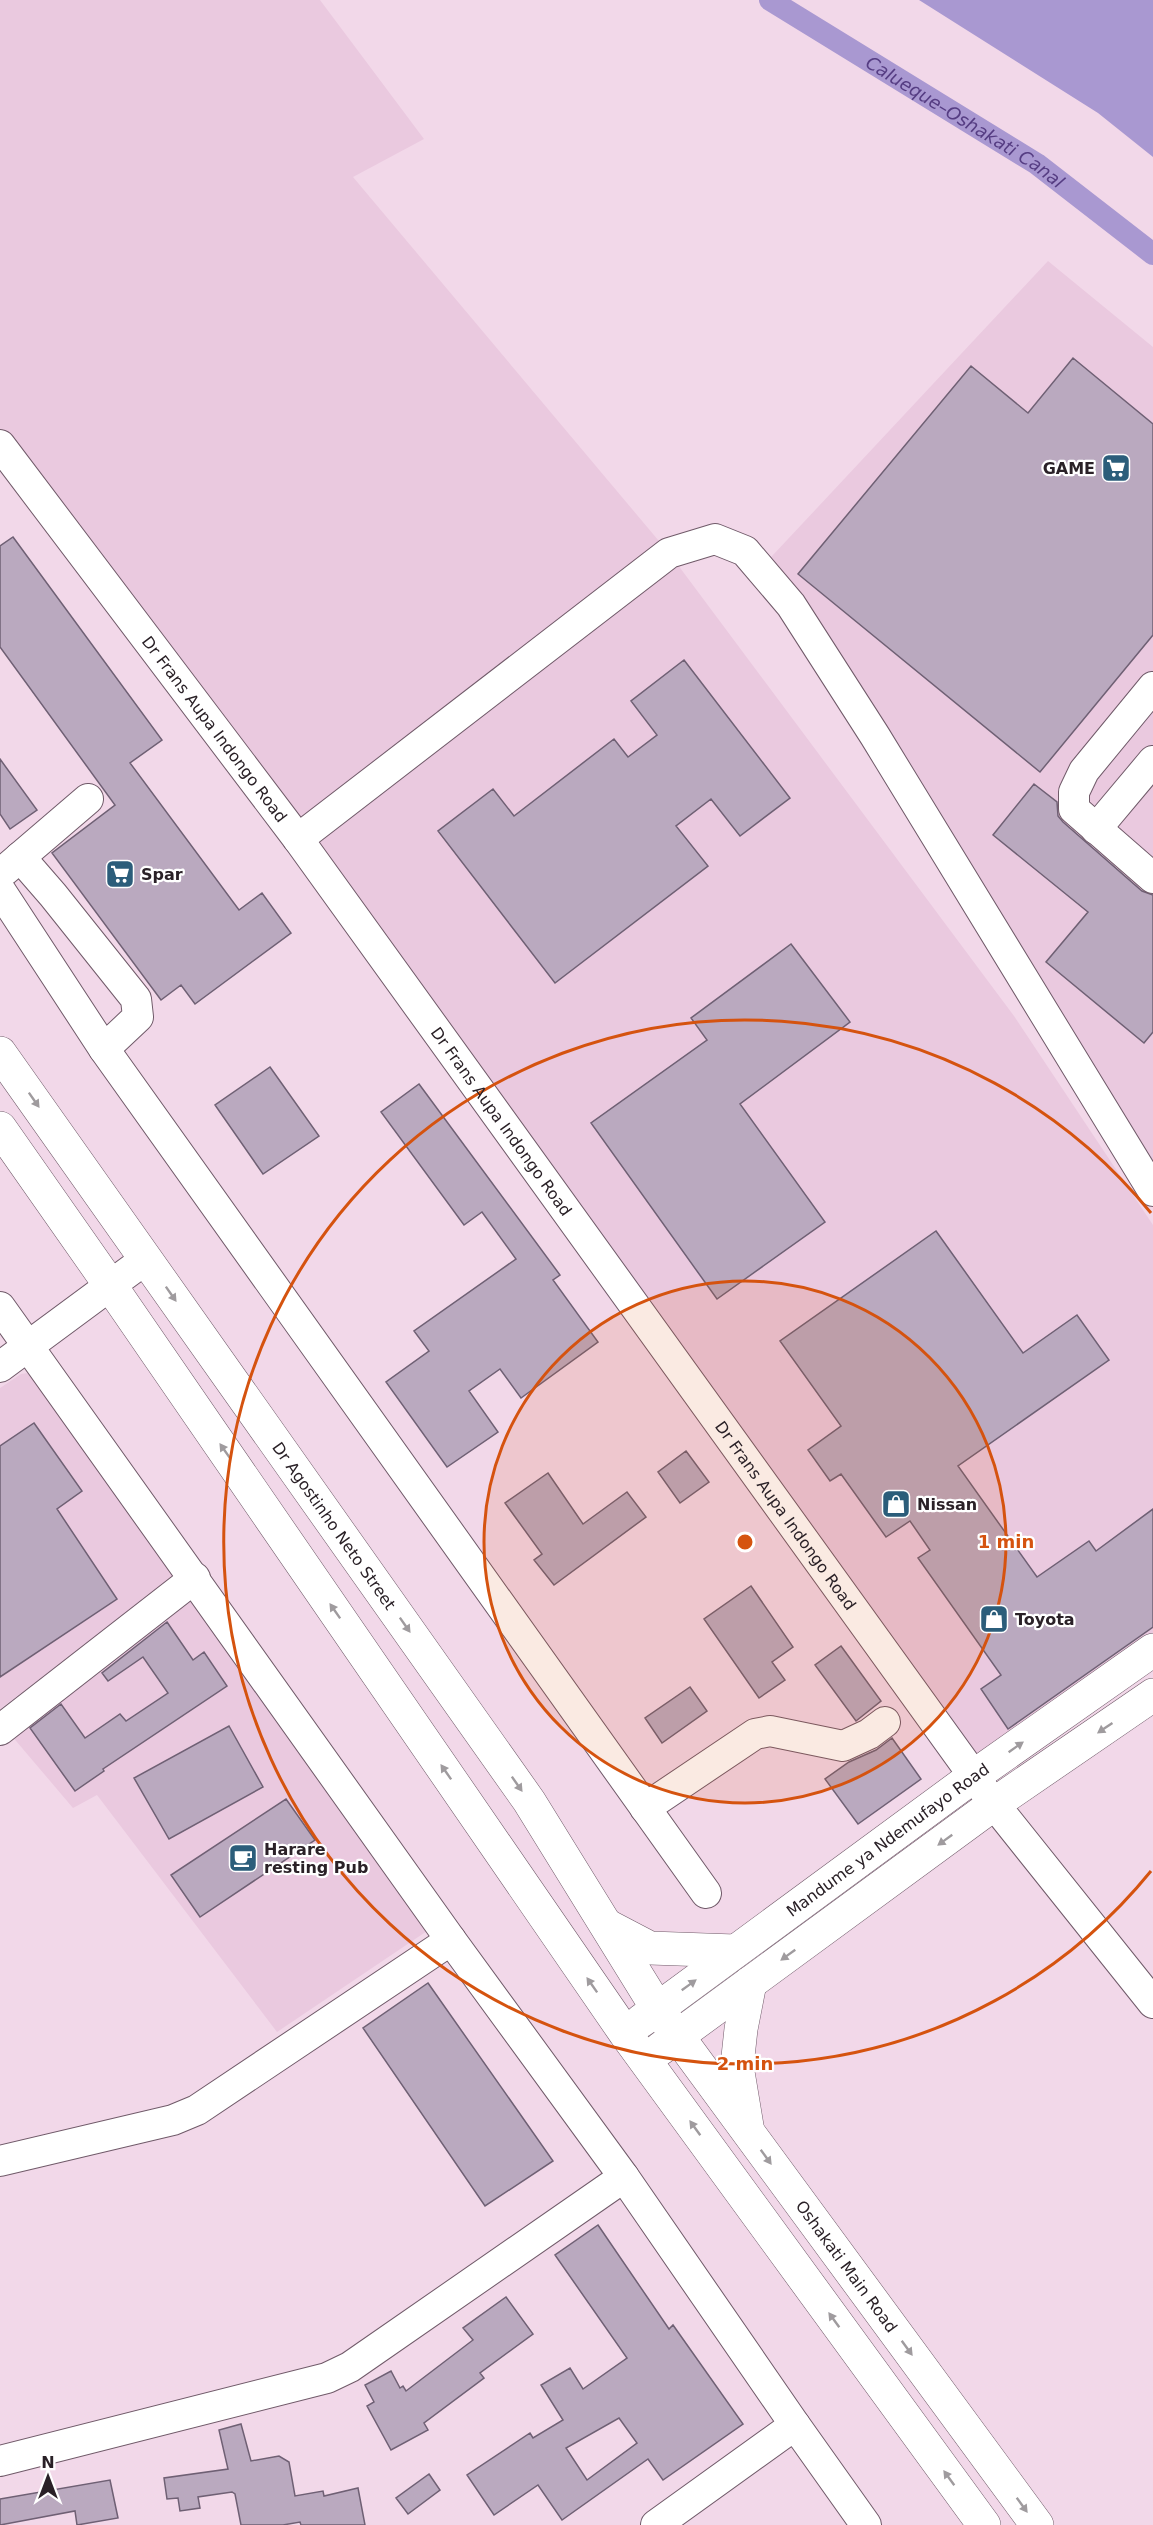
<svg xmlns="http://www.w3.org/2000/svg" width="1153" height="2525" font-family="'DejaVu Sans',sans-serif">
<style>
.built{fill:#eac9df}
.water{fill:#a998d1}
.lines{fill:none;stroke-linecap:round;stroke-linejoin:round}
.canal{stroke:#a998d1;stroke-width:22}
.building{fill:#baa9bf;stroke:#6f6074;stroke-width:1.5;fill-rule:evenodd}
.minor-casing{stroke:#705a69;stroke-width:32}
.major-casing{stroke:#705a69;stroke-width:34}
.minor{stroke:#fff;stroke-width:30}
.major{stroke:#fff;stroke-width:33}
.oneway{fill:#9f9b9e}
.ring{fill:none;stroke:#d5530f;stroke-width:3}
.labels{text-anchor:middle;dominant-baseline:central;stroke-width:4.5;stroke-linejoin:round;paint-order:stroke}
.poi-label{font-size:16px;font-weight:bold;fill:#2a2127;stroke:#fff;text-anchor:start}
.street-label{font-size:16px;fill:#2a2127;stroke:#fff}
.water-label{font-size:18px;font-style:italic;fill:#563d83;stroke:#fff}
.centre{fill:#d5530f;stroke:#fff;stroke-width:3}
.ring-label{font-size:18px;text-anchor:middle;font-weight:bold;fill:#d5530f;stroke:#fff;stroke-width:4.5;stroke-linejoin:round;paint-order:stroke}
</style>
<rect width="100%" height="100%" fill="#f2d8e9"/>
<path class="built" d="M0,0h320l104,139 -71,38 316,376 345,463 139,209v425l-179,126 -974,-1331z
M1048,261l105,86v844l-393,-622z
M35,1372l142,203 -177,134v-321l21,-14z
M189,1599l241,330 -153,103 -180,-237 -24,13 -62,-73z"/>
<path class="water" d="M919,0h234v157l-55,-44z"/>
<g class="lines">
<path class="canal" id="s1" d="M770,0l267,164 116,90"/>
</g>
<path class="building" d="M1073,358l80,66v211l-113,137 -242,-198 173,-208 57,47z
M13,537l149,203 -32,23 109,147 23,-17 29,40 -96,71 -14,-19 -20,15 -109,-147 63,-48 -115,-158v-101z
M684,660l106,138 -50,38 -29,-37 -35,27 32,40 -153,117 -117,-152 55,-42 21,27 100,-77 14,18 29,-22 -26,-34z
M0,759l37,51 -27,19 -10,-15z
M1034,784l23,18 1,14 5,6 79,69 11,4v137l-9,11 -98,-81 42,-50 -95,-77z
M791,944l59,78 -110,82 85,118 -108,77 -126,-176 116,-83 -16,-22z
M270,1067l49,69 -56,38 -48,-69z
M419,1084l141,191 -7,5 45,62 -77,56 -21,-29 -31,22 29,41 -51,35 -61,-85 43,-31 -15,-20 102,-72 -34,-47 -18,13 -83,-113z
M936,1231l87,122 54,-38 32,45 -151,106 79,111 52,-36 7,10 57,-42v118l-145,102 -27,-40 20,-14 -83,-117 12,-8 -20,-29 -24,16 -45,-63 -11,7 -22,-31 33,-24 -61,-85z
M34,1423l48,68 -25,18 60,90 -117,78v-231z
M686,1451l23,31 -29,21 -22,-31z
M548,1473l35,51 44,-32 19,25 -92,68 -20,-25 8,-6 -37,-51z
M751,1586l42,61 -21,15 13,18 -26,18 -55,-79z
M167,1622l26,38 11,-8 23,34 -124,83 1,2 -29,20 -45,-63 31,-24 24,34 35,-24 6,7 42,-28 -25,-36 -35,24 -6,-8z
M841,1646l40,55 -25,20 -41,-56z
M690,1687l17,24 -45,32 -17,-25z
M229,1726l34,61 -94,52 -35,-61z
M892,1738l29,41 -63,45 -33,-45 24,-17 27,-12z
M286,1799l29,41 -115,77 -29,-42z
M428,1983l125,178 -68,45 -122,-178z
M598,2225l71,104 4,-4 70,99 -80,56 -15,-21 -86,61 -24,-35 -44,30 -27,-40 63,-42 3,5 30,-18 -22,-35 29,-17 13,21 44,-31 -72,-103zM619,2418l18,25 -50,37 -21,-32z
M506,2297l27,37 -53,39 4,5 -60,45 4,7 -37,20 -24,-44 7,-4 -9,-17 26,-14 9,17 3,-2 3,5 67,-51 -10,-12z
M241,2424l10,37 28,-5 10,6 6,34 28,-5 1,5 34,-8 7,37h-64l-1,-3 -17,3h-42l-6,-31 -3,-2 -34,5 2,11 -20,3 -2,-13 -11,1 -3,-21 64,-9 -9,-39z
M429,2474l11,16 -32,24 -12,-16z
M110,2480l8,38 -41,7 -2,-14 -75,14v-26z"/>
<g class="lines">
<g class="minor-casing">
<g id="minor">
<path id="s2" d="M0,445l298,394 696,965 159,199"/>
<path d="M1153,687l-69,84 -10,21v17l79,69"/>
<path d="M1096,829l57,-68"/>
<path d="M298,839l371,-286 46,-14 30,12 46,54 84,131 278,455"/>
<path d="M20,857l33,38 83,104 2,18 -34,32"/>
<path d="M5,870l83,-71"/>
<path d="M0,890l104,159 602,844"/>
<path d="M0,1307l451,633 173,237 171,248"/>
<path d="M0,1367l146,-108"/>
<path d="M0,1730l195,-152"/>
<path d="M645,1808l110,-74 15,-3 73,15 26,-12 16,-12"/>
<path d="M0,2161l173,-41 24,-10 254,-170"/>
<path d="M0,2461l327,-83 23,-11 274,-190"/>
<path d="M656,2525l139,-100 71,100"/>
</g>
</g>
<g class="major-casing">
<g id="major">
<path id="s3" d="M0,1053l529,748 128,207 380,517"/>
<path d="M0,1128l110,157 515,748 359,492"/>
<path d="M608,1926l42,22 85,3"/>
<path id="s4" d="M641,2021l333,-245 179,-126"/>
<path d="M660,2049l334,-245 159,-109"/>
<path d="M747,2126l-10,-60 4,-37 9,-46"/>
</g>
</g>
<use href="#minor" class="minor"/>
<use href="#major" class="major"/>
</g>
<defs><path id="oneway-solid" d="M-6-.8H1V-3.2L6.5 0L1 3.2V.8H-6Z" transform="scale(1.5)"/></defs>
<g class="oneway">
<use href="#oneway-solid" transform="translate(34 1100) rotate(55)"/>
<use href="#oneway-solid" transform="translate(171 1294) rotate(55)"/>
<use href="#oneway-solid" transform="translate(225 1451) rotate(-125)"/>
<use href="#oneway-solid" transform="translate(335 1611) rotate(-125)"/>
<use href="#oneway-solid" transform="translate(405 1625) rotate(55)"/>
<use href="#oneway-solid" transform="translate(1105 1728) rotate(146)"/>
<use href="#oneway-solid" transform="translate(1016 1747) rotate(-35)"/>
<use href="#oneway-solid" transform="translate(446 1772) rotate(-125)"/>
<use href="#oneway-solid" transform="translate(517 1784) rotate(55)"/>
<use href="#oneway-solid" transform="translate(945 1840) rotate(144)"/>
<use href="#oneway-solid" transform="translate(788 1955) rotate(144)"/>
<use href="#oneway-solid" transform="translate(592 1985) rotate(-125)"/>
<use href="#oneway-solid" transform="translate(689 1985) rotate(-36)"/>
<use href="#oneway-solid" transform="translate(695 2128) rotate(-126)"/>
<use href="#oneway-solid" transform="translate(766 2157) rotate(54)"/>
<use href="#oneway-solid" transform="translate(834 2320) rotate(-126)"/>
<use href="#oneway-solid" transform="translate(907 2348) rotate(54)"/>
<use href="#oneway-solid" transform="translate(949 2478) rotate(-126)"/>
<use href="#oneway-solid" transform="translate(1022 2505) rotate(54)"/>
</g>
<circle cx="745" cy="1542" r="261" fill="#d5530f" fill-opacity=".12"/>
<g class="ring">
<circle cx="745" cy="1542" r="261"/>
<path d="M1151 1871A522 522 0 1 1 1151 1213"/>
</g>
<defs>
<g id="supermarket-square" transform="scale(1.5)"><rect x="-9" y="-9" width="18" height="18" rx="4" fill="#2b5d7a" stroke="#fff"/><path d="M-6-5.5h2.5l.6 2H6L4.5 2H-2.5L-4.4-4H-6ZM-1.5 3.2a1.3 1.3 0 1 0 .1 0ZM3 3.2a1.3 1.3 0 1 0 .1 0Z" fill="#fff"/></g>
<g id="shop-square" transform="scale(1.5)"><rect x="-9" y="-9" width="18" height="18" rx="4" fill="#2b5d7a" stroke="#fff"/><path d="M-5-2.5h2.3a2.7 3.5 0 0 1 5.4 0H5L5.5 6h-11ZM-1.5-2.5h3a1.5 2.3 0 0 0-3 0Z" fill="#fff"/></g>
<g id="cafe-square" transform="scale(1.5)"><rect x="-9" y="-9" width="18" height="18" rx="4" fill="#2b5d7a" stroke="#fff"/><path d="M-5.5-4.5H6V0H3Q3 3.5 0 3.5H-2.5Q-5.5 3.5-5.5 0ZM3-3.2v2h1.7v-2ZM-6 4.5H4V6H-6Z" fill="#fff"/></g>
</defs>
<g fill-rule="evenodd">
<use href="#supermarket-square" x="1116" y="468"/>
<use href="#supermarket-square" x="120" y="874"/>
<use href="#shop-square" x="896" y="1504"/>
<use href="#shop-square" x="994" y="1619"/>
<use href="#cafe-square" x="243" y="1858"/>
</g>
<g class="labels">
<g class="poi-label">
<text x="1095" y="468" text-anchor="end">GAME</text>
<text x="141" y="874">Spar</text>
<text x="917" y="1504">Nissan</text>
<text x="1015" y="1619">Toyota</text>
<text x="264" y="1849">Harare<tspan x="264" dy="18">resting Pub</tspan></text>
</g>
<g class="street-label">
<text stroke="none"><textPath href="#s2" startOffset="356">Dr Frans Aupa Indongo Road</textPath></text>
<text stroke="none"><textPath href="#s2" startOffset="842">Dr Frans Aupa Indongo Road</textPath></text>
<text stroke="none"><textPath href="#s2" startOffset="1328">Dr Frans Aupa Indongo Road</textPath></text>
<text stroke="none"><textPath href="#s3" startOffset="579">Dr Agostinho Neto Street</textPath></text>
<text stroke="none"><textPath href="#s4" startOffset="306">Mandume ya Ndemufayo Road</textPath></text>
<text stroke="none"><textPath href="#s3" startOffset="1480">Oshakati Main Road</textPath></text>
</g>
<g class="water-label">
<text stroke="none"><textPath href="#s1" startOffset="230">Calueque–Oshakati Canal</textPath></text>
</g>
</g>
<circle cx="745" cy="1542" r="9" class="centre"/>
<g class="ring-label">
<text x="1006" y="1548">1 min</text>
<text x="745" y="2070">2 min</text>
</g>
<g transform="translate(48 2477)" stroke="#ffffff" stroke-width="4.5" paint-order="stroke">
<path d="M0-4.5L10 22L0 15L-10 22Z" fill="#2a2127"/>
<text y="-9" font-size="16" font-weight="bold" text-anchor="middle" fill="#2a2127">N</text>
</g>
</svg>
